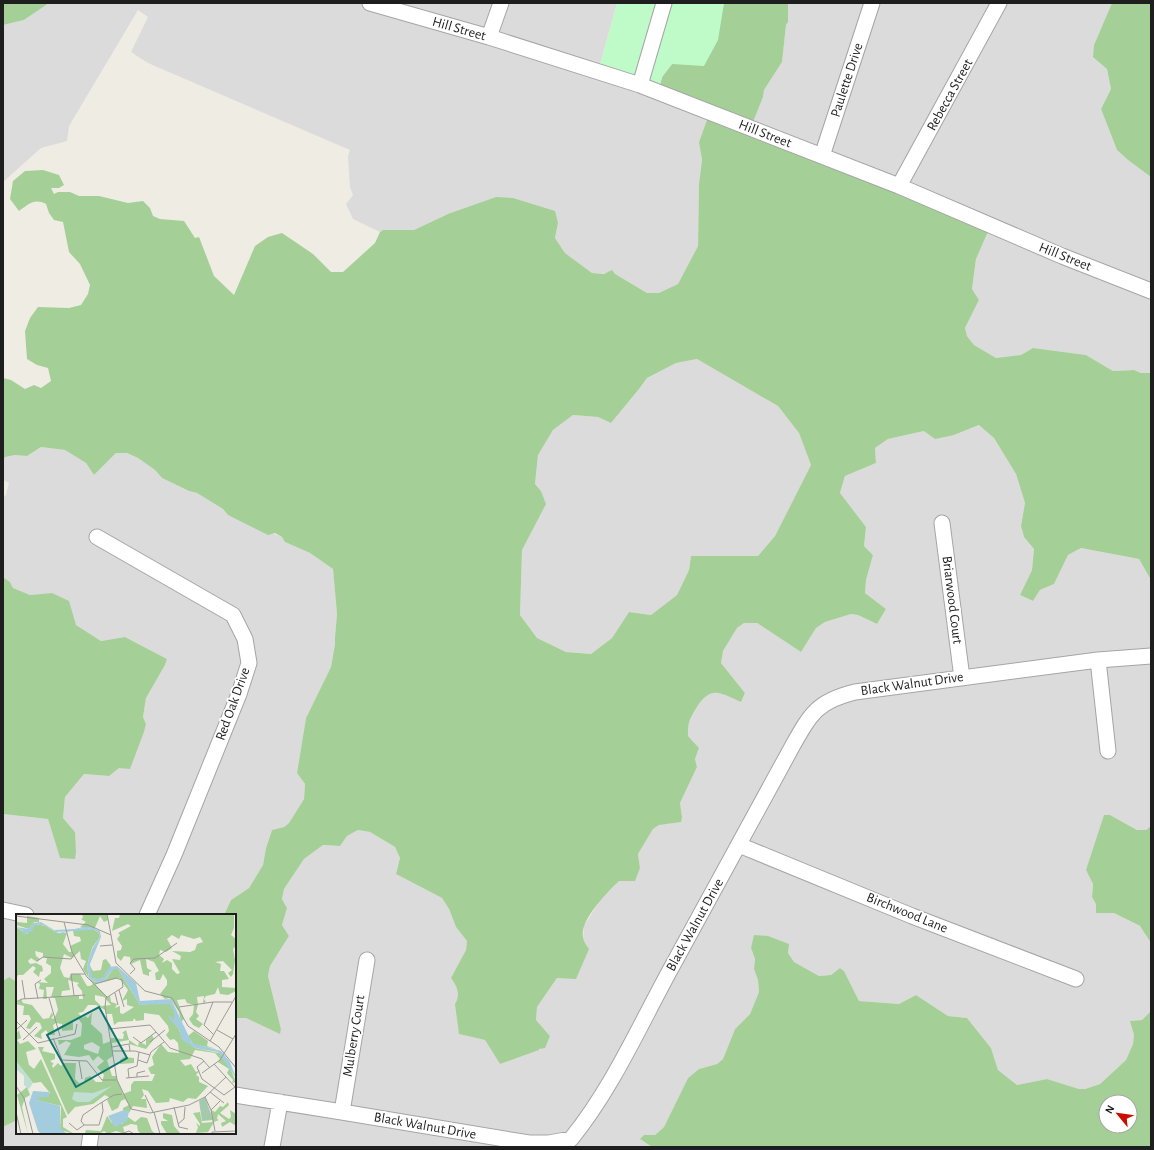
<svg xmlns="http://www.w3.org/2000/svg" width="1154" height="1150" font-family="'Alegreya Sans',sans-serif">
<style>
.residential{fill:#dcdbdb}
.forest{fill:#a4d097;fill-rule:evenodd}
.park{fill:#bffbc8}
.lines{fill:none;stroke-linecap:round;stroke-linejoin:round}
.minor-casing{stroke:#a5a5a5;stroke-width:17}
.minor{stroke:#fff;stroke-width:15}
.labels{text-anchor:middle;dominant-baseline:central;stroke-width:3.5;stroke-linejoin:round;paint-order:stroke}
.street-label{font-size:14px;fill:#1e1e1e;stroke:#fff}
.inset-river{fill:none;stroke:#a3cdde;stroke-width:2}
.inset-road{fill:none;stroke:#9b9a95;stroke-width:1}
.view{fill:#0f766e;fill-opacity:0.15;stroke:#0f766e;stroke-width:2}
.inset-edge{fill:none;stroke:#1e1e1e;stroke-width:2}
</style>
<rect width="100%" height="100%" fill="#efece4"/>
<path class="residential" d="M49,3h568l-18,65 112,44 -12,30 3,18 -3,24 -1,62 -20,38 -19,10 -12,-1 -33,-19 -22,-1 -27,-20 -10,-15 3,-15 -110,-9 -34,16h-31l-3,2 -27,-13 -7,-15 7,-9 -3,-8 -2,-31 2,-6 -202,-87 -17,-11 17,-35 -10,-7 -69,116 -2,15 -26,7 -38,34v-157l21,-5z
M788,3h324l-18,42 13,24 4,20 -10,20 16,41 11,10 23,17v196h-10l-7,-3 -21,1 -27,-16 -53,-7 -12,7 -25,3 -22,-13 -7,-9 -2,-8 14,-28 -7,-11 4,-30 14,-32 -239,-100 12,-30 1,-7 18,-28 4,-37 2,-4z
M697,359l81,47 21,27 12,32 -36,71 -17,20h-67l-2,14 -12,25 -26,20 -22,-3 -17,26 -21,16 -25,-2 -29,-14 -17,-23 2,-65 23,-46 -4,-13 -6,-7 3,-29 15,-25 20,-15 25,2 13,6 28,-34 8,-11 29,-15z
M980,425l14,13 22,36 9,29 -4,23 3,11 10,12 -2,21 -12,25 13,6 7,-11 14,-6 14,-29 13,-7 58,11 12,21v246l-5,4h-9l-27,-15 -24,55 7,14 -1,13 22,16 27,14 10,16v68l-9,9 -11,1 3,14 -1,9 -7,16 -26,24 -15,5h-6l-32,-10 -30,6 -19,-15 -7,-22 -24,-30 -19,-2 -32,-21 -17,9 -40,-3 -15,-30 -4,-3 -9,7 -12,1 -25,-14 -6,-9 -37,-5 4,11 -1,10 4,11 1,12 -9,22 -15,15 -12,30 -6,5 -18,5 -11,9 -24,49 -9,8h-10l-4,5 11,7h-649v-20l14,-7v13h218v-115h11l33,15 2,-4 -13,-53 2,-10 19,-30 -7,-11 5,-17 -5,-9 2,-10 20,-30 19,-14 17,1 7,-10 11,-6 12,2 25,15 5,11 -4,16 46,24 7,11 7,18 11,14 -1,9 -14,28 6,9 1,47 26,6 15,24 39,-14 11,-14 -14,-16 1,-13 20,-29 6,-1 20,-37 1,-14 16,-26 19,-19 21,-13 -2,-14 15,-25 6,-4 23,-8 -2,-14 17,-36 -2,-8 4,-11 -11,-12v-15l15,-23 7,-5h12l19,9 4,-9 -24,-30 2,-12 14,-23 7,-5h13l44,29 15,-24 9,-6 26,-8 7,1 19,9 9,-15 -21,-16 1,-13 7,-25 -9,-9 2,-19 -26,-34 5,-17 31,-13 -1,-15 13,-9 36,-8 30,4z
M41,447l24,3 21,13 8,12 22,-22h11l11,5 17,12 7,8 27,13 8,2 26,16 5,6 54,22 3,5 25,11 23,16 4,45 -2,23v7l-4,23 -25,51 -9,55 8,11 -1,15 -15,24 -5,4 -12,3 -6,18 -3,17 -14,23 -18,12 -7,15h-207v67l-8,-5 -6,4v-167l45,5 12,39 15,-26 -12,-14 2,-21 19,-23 24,2 11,-8h11l14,-36 2,-8 -3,-7 3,-19 19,-33 2,-6 -42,-22 -24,4 -25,-16 -24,-32 -22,2 -17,-7 -3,-6 -7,-5v-80l3,-2 3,-12 -6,-3v-19l2,-4 10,-2 12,1z"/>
<path class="forest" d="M3,3h46l-25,17 -21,5z
M724,3h64v19l-2,3 -4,37 -18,28 -1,7 -12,30 239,100 -14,32 -4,30 7,11 -14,28 2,8 7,9 22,13 25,-3 12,-7 53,7 27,16 21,-1 7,3h10v207l-12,-21 -58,-11 -13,7 -14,29 -14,6 -7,11 -13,-6 12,-25 2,-21 -10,-12 -3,-11 4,-23 -9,-29 -22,-36 -15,-13 -25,10 -19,4 -11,-8 -36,8 -13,9 1,15 -31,13 -5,17 26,34 -2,19 9,9 -7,25 -1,13 21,16 -9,15 -19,-9 -7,-1 -26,8 -9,6 -15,24 -44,-29h-13l-7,5 -14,23 -2,12 24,30 -4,9c-21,-9 -30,-17 -44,5 -8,13 -9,14 -9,29l11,12 -4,11 2,8 -17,36 2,14 -1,5 -22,3 -6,4 -15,25 2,14 -5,13h-16c-12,12 -43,42 -35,60 1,3 4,6 5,8l-13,30 -19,-1 -20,29 -1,13 14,16 -5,12 -6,1v1l-39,14 -15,-24 -26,-6 -4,-30c6,-10 2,-18 -4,-26l15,-28 1,-9 -11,-14 -7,-18 -7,-11 -46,-24 4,-16 -5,-11 -25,-15 -12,-2 -11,6 -7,10 -17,-1 -19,14 -20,30 -2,10 5,9 -5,17 7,11 -19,30 -2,10 13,53 -1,5 -34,-16h-11v-103h-11l7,-15 18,-12 14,-23 3,-17 6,-18 12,-3 5,-4 15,-24 1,-15 -8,-11 9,-55 25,-51 4,-23v-7l2,-23 -4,-45 -23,-16 -25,-11 -3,-5 -7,-4 -7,2 -40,-20 -5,-6 -26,-16 -8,-2 -27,-13 -7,-8 -17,-12 -11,-5h-11l-22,22 -8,-12 -21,-13 -24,-3 -14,9 -12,-1 -10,2 -2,4v-83l8,2 14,9 9,-4 7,3 10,-7 -3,-13 -11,-3 -10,-6 -2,-28 5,-13 8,-11 31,1 12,-3 7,-11 2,-9 -10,-21 -11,-12 -6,-30 -9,-2 -5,-7 -3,-9c-12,-6 -17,0 -27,7l-9,-12 3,-18 12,-10 18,-1 16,5 5,10 -5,3h-8l3,6 4,-2h12l9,4h20l29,7 15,-2 7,7 3,8 7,3 24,2 11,17 4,-1 15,39 20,19 21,-49 13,-9 14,-4 31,21 18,18h12l32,-29 5,-11 3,-2h31l34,-16 48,-17 17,1 42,13 3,12 -3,15 10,15 27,20 12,1 8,-4 3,4 32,19h12l19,-9 20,-38 1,-62 3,-24 -3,-18 11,-30 -51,-23 3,-12 10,-13 50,-53zM697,359l81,47 21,27 12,32 -36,71 -17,20h-67l-2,14 -12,25 -26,20 -22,-3 -17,26 -21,16 -25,-2 -29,-14 -17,-23 2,-65 24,-46 -5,-13 -6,-7 3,-29 15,-25 20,-15 25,2 13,6 28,-34 8,-11 29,-15z
M1112,3h39v174l-23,-17 -11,-10 -16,-41 10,-20 -4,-20 -14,-12 1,-12z
M3,577l7,5 3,6 17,7 22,-2 17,8 7,24 25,16 24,-4 42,22 -2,6 -19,33 -3,19 3,7 -2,8 -14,37 -11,-1 -10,8 -25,-2 -19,23 -2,21 12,14 1,20 -1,7 -15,-1 -12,-39 -45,-5z
M1104,815h6l27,15h9l5,-4v117l-11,-17 -26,-13h-18v-9l-4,-7 1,-13 -7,-14z
M754,935l14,1 21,8 -1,9 6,9 25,14 12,-1 9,-7 4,3 15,30 40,3 17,-9 32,21 19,2 24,30 7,22 19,15 30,-6 32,10h6l15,-5 26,-24 7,-16 1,-9 -4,-14 12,-1 9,-9v136h-499l-12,-8 4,-4h11l9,-8 24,-49 11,-9 18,-5 6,-5 12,-30 15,-15 9,-22 -1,-12 -4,-11 1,-10 -4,-11zM1106,1102h24v24h-24z
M9,977l8,5v138l-14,7v-146z"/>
<path class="park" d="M617,3h107l-6,37 -14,26 -32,-2 -10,13 -3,12 -60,-20z"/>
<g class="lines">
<g class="minor-casing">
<path id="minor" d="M370,3l119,34 151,48 259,101 163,70 89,35
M489,37l12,-34
M640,85l24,-82
M822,156l50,-153
M899,186l100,-183
M942,523l20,155
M97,537l136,78 12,24 4,24 -10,31 -65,161 -27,60
M1098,660l10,91
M739,845l173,71 164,63
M3,910l23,5
M235,1095l107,17 187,31h20l22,-4c41,-51 67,-110 98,-167 41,-76 83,-151 124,-227 18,-32 25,-44 62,-53l243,-32 53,-4
M342,1112l25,-152
M89,1147l2,-14
M272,1147l8,-45"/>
</g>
<use href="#minor" class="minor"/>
</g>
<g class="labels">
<g class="street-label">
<text transform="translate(459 29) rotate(16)">Hill Street</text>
<text transform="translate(847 80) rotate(-72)">Paulette Drive</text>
<text transform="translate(950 95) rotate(-61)">Rebecca Street</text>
<text transform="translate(765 134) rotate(21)">Hill Street</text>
<text transform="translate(1065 257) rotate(22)">Hill Street</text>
<text transform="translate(952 600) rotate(83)">Briarwood Court</text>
<text transform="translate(912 684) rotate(-8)">Black Walnut Drive</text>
<text transform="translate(233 704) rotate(-70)">Red Oak Drive</text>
<text transform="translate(907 913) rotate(22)">Birchwood Lane</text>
<text transform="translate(695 925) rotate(-61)">Black Walnut Drive</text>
<text transform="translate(354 1036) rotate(-81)">Mulberry Court</text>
<text transform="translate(425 1126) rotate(10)">Black Walnut Drive</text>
</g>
</g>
<g transform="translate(16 914)">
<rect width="220" height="220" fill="#efece4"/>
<path d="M66,0h25l1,6 -4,2 -4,-6 -6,14 -14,-3 6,-5 -5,-3 2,-1zM104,0h114v14l-3,7 5,4v7l-3,3 2,11 -2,14 -2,3 -3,-4 4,-3 -9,-9 -8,1 6,2 -1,7h4l5,8 -7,1v7l14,1v3l-8,4 -8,-1 -2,-7 -3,7 -9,2 -2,3 2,3 -3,1 1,-7 -7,1 1,8 -2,7 3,4 -3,3 7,5 -4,4 -6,-3 -4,-6 4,-5 1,-9 -7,-2 -2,-4 -8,1 7,19 -3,3 -2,-10 -9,-14 -5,1 -5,-5 7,-9v-5l-4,-6 -3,6h-4l-1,-7 4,-2 -5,-9 -8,-3 1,9 5,3 -3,1v4l-6,-2 -3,-14 -9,4 -1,-7 -6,-1 -3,5 -4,-4v-6l4,-1 1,-4 -5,-7 3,-4 -2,-2 13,-7 -3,-2 -16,7 3,-13h4zM156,21l7,4 2,-4 13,4 6,-2 3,5 -6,2 -2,6 -5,2 -18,-1 9,5 -1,4 -8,-1 8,14 -3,1 -5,-5v-6l-5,-3 -5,3 2,-4 -5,-4 1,-5 6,2 6,-4 -5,-9zM11,2l12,2v4h-5l-5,7 -13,-4 1,-3 10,1zM19,10l11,2 11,7h10l-4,11 6,8h3l-2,-6 11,-5 -1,-4 -6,-1 -1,-6 17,-2 8,4 2,5 -8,11 -5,18 2,12 6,4 11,-3 7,-10h5l22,36 29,-3 6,10 -1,11 5,6 3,10 13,9 24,5 8,8 9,21 -4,1 1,-3 -6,-7 2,-4 -11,-7 2,-3 -5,-6 -20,-3 -5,9 -10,1 5,6 6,-2 5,8 4,-2 -4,5 3,2v5l9,4 -12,13 -8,-1 -5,4 -13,-4 -1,4 -13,1 -8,-12 -6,-2 2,6 -3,4h5l1,9 -14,-2 -4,7 -6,-3v-2l6,-3 -4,-6 -4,2 -3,7 -6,3 -5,-11 3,-2 -5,-3 -12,9 -18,3 -7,8 -30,-68h6l-2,4 13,3v5l-5,2 4,3 -2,1 1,3 5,-5 3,3 3,-3h12l-1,16 4,4 5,-1 1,-4 5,-2 6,6h6l2,-7 -7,-8 7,-6 -6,-5 -5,5 -4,-6 -10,2 -15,-2 7,-12 -5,-2 -7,4 -1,-5h13l10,-4 1,-12 -4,-6 -5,2v10l-11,1v-7l-6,-1 -3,2 2,10h-6l-3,-5 -5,4 1,5 -8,-3 8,-8 -2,-5 -4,-1 -6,7 -4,-1 5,-9 -2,-4h-6l1,-9 -8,-2 5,-5 2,4 9,2 11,14 6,-1 3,-6 1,4 -2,2 3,1 4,-9 -3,-12 -4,-1 3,-10h-8l1,12h-4l1,-9 -5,-1 1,-5 -3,-2 11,1 -4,-4 7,-6v-7l-5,-3 1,-5 -4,-1v-4l-8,-2 1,5 4,3 -3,3 -6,-4 -3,3 2,3 6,-1 6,3 1,5 -3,1 -1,5 -6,-5 3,-4 -3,-2 -10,9h-5l-2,4v-52l11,7zM64,37l1,8 5,2 -3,8 10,15 -3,2h-3l-7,-12h-9l-2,4 -5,-1 -4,-9 4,-14 8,4zM103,64l9,12 -6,11 5,-2v6l7,2 -11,7 -3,-1v-7l-5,2 2,-4 -6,-2 -1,-6 -3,1 -12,-13zM52,66l11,3 -2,2 5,6 1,8h-4v-4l-18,2 1,-6 8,-1zM79,81l9,2 7,8 -10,1 -6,-6zM72,91h8l9,5 1,4h6l2,11 4,-3 15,-1 1,-3 2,3 8,-1v-7l15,2 9,11 1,5 -3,4 4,5 4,-1 4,4 1,10 -11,-1 -7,-8 -9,13 2,8 -6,3 3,6h4l-3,7h-18l-3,4v6l-8,3 -7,-18h-4l-5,-16 6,-4 -1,-13 17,-3v4l17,5 8,-10 -2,-4 -6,5v5l-7,-3 -1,4 -9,-6 -3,-10 -4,3 2,1 -1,5 -12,-1v3l-8,3 -1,-10 -11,-10 1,-12 -4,6 -3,-2 -2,2 -5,-5 5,-1zM76,128l8,5 -2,7 -14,-5v-4zM90,45l5,7 -7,11 -4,3 -8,-2 -2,-3v-9l3,5 8,-1 2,-10zM3,116l2,8 -4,2 3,4 8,-3 8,8 -10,3 3,13 5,4 7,-10 26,58 -4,2v8l11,7 -14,-4 1,-24 -25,-6 2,-4 12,-3 -9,-11 -8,1 -17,-22v-27zM178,117l14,10 -1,5 9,3 -23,-5 -5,-8zM108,143l10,1v5l-14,1v-4zM11,173l3,8 -5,3 -3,9 6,27 -11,-39zM212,188l1,3 -9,8 9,6 2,-2 -1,-7 6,4v12l-6,-4 -8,5 -1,-4 5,-2 -8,-7 -1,5 2,1 -5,2 -6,10 -12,1 2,-6 -2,-4 4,3v-2l-7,-11 7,-1 2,11 11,-1 -2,-12 4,2 5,-6 3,1zM147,199l9,2 2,11 7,8h-14l-6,-10v-3h7l-5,-3zM91,202l5,7 10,1 6,-7 7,5 6,-5 6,1 5,13 4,3h-15l-3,-3 -1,-6 -6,-1 -8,3 2,7 -9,-3 -8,3 -4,-3 -5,3 -14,-1 1,-3 15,1z" fill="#a4d097" fill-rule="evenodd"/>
<path d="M0,147l17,22 -4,6 -5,-4v-9l-8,-7zM96,172l-23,16h-12l-5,-3 2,-7 19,1z" fill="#c0ded2"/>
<path d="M189,183l8,23 -11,1 -3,-20z" fill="#a4c9ac"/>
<path d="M25,8l18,11 24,-6h8l9,4 1,6 -11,27 2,14 10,1 7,-12 8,-1 19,17 4,18 31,-2 21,44 29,8 9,11 6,16 -18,-26 -23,-4 -13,-8 -3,-11 -10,-11v-3l5,5v-8l-4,-8 -30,1 -22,-36h-5l-9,12 -7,2 -8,-5 -2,-12 5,-17 8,-12 -2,-5 -8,-4 -12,1 -19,5 -13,-8 -11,-2 -3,7 -8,4 -1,-4 -7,-4 13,2 4,-6zM17,177l16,1v5h-9l-3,3 23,6v22l7,6h-26l-3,-3 -9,-28zM108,196l5,1 -2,10 -12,6 -7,-11z" fill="#a3cdde"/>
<path class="inset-river" d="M39,17l38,-2"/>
<path class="inset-road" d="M91,0l4,21M0,2l72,9 23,10 5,28 29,28 27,7 16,28 31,21 17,21M48,8l8,30 15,25 20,20M84,32l12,-1M21,47l6,-4 28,2 3,-4M114,60l5,-5 -5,-6 4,-4 21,-1 22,-15M6,66l3,19M106,66l1,7 -17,11 -1,9 12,73 14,29 19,4 39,-8 16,-8 21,-20M79,70l21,-6 6,2M103,76l5,17M99,79l3,12M58,81l-3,-21h14M33,84l11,38M22,85l-3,-15 6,-4M0,88l6,-3 63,-4M163,93l34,-5M0,107l22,22 37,-9 2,-10M93,115l41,-4 20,23 32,11 8,9M0,116l11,-10M201,116l16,9M198,121l-10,-10 9,-23h19M117,123l8,6 15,-11M37,124l9,22 25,1 15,19h14M7,126l14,-13M194,127l26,-45M134,128l15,-12M96,133l17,-3 1,7M97,137h22l15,4M122,146l9,3 4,-11 13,-10M63,147l3,18M188,147l-7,6 5,12 22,16 11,-8M198,150l22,24M186,159l18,-13 16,-26M121,163v-4l8,-2M110,164l23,-2M113,164l-1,-9 9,-3 2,-14M0,172l8,12 9,36M194,178l14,11M129,181l8,17M189,183l6,13 4,21M86,188l1,9 -4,14h-15l-3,-4 2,-6 16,-11 15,-9 8,-1M158,193l5,20 9,2M195,196l9,-9M0,198l5,22M138,198l6,22M53,209l8,7 7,-5M162,210l6,-5 1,-12M105,220l8,-3 5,3M196,220v-2l24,-1"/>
<path class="view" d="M83,93l28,51 -51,29 -29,-52z"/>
<rect width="220" height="220" class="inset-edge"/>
</g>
<rect width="1154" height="1150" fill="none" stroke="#1e1e1e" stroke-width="8"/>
<g transform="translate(1118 1114) rotate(299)"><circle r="19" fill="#ffffff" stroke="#a5a5a5"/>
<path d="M0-3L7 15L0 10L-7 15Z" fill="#cc0e00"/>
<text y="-6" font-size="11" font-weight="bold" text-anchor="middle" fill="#1e1e1e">N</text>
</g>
</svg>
